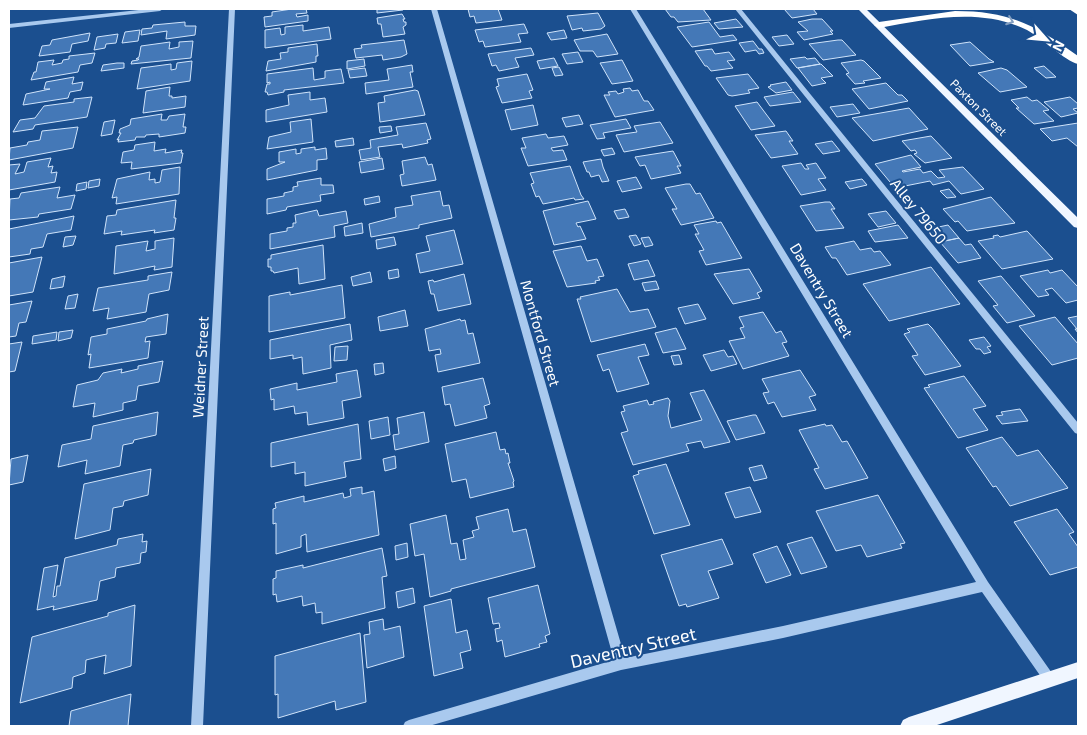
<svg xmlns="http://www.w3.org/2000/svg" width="1087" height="735" font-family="'Exo 2',sans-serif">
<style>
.building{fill:#4478b7;stroke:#cfe3fa}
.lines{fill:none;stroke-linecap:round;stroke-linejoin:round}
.minor{fill:#a9c9ee;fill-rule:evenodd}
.major{fill:#f0f6ff;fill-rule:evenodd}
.highway{fill:#fff;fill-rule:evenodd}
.oneway{stroke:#829ec1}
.labels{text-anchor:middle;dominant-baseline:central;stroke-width:4;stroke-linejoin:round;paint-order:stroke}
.far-street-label{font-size:12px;fill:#fff;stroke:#1b4f8f}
.street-label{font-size:15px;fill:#fff;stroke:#1b4f8f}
.near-street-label{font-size:18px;fill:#fff;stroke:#1b4f8f}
</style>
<rect width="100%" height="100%" fill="#1b4f8f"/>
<path class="building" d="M292,9h14l1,4 -11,1 1,3 11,-2v6l-43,6 -1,-10 8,-1v-4z
M377,9h25l1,1 -26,3z
M468,9h30l4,11 -26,3 -2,-7 -4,1z
M665,9h38l8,11 -33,2 -4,-5h-3z
M784,9h29l4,5 -25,4z
M598,13l7,13 -4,3 -18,2 -1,-3 -10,2 -5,-14z
M402,14l3,5h-2l1,3h2v3l-3,2 2,7 -22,3 -2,-13h-3l-1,-6z
M736,19l7,8 -24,2 -5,-6z
M812,19h10l11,12h-3l3,3 -29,6 -7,-8 11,-1 -10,-9z
M185,22v4h11l-1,9 -29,4 1,-8 -26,4 1,-6 10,-1 1,-3z
M709,22l11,15 13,-2 4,5 -45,7 -15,-20z
M524,24l4,9 -10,1 3,8 -36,5 -2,-6 -4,1 -4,-12z
M303,25v6l26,-4 2,12 -66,9v-18l15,-2 1,7 4,-1v-7z
M140,30l-2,11 -16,2 3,-11z
M564,30l3,8 -16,2 -4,-7z
M90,33l-2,8 -16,3 -2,8 -31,4 3,-10 8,-1 2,-5z
M118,34l-2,9 -10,1 -1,4 -11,2 3,-13z
M607,34l11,20 -21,3 -4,-6h-13l-6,-11z
M787,35l7,9 -15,2 -7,-9z
M404,40l3,14 -6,3 -18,3 -1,-5 -26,3 -2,-9 8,-1 -1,-3z
M838,40h4l14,15 -33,5 -14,-16z
M193,41l-2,17 -60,6 1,-3 6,-1 1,-1h-3l3,-2 2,-11 29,-4 -1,7 10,-2v-5z
M753,41l6,8h3l2,4 -5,1 -3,-4 -11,2 -6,-9z
M970,42l19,17 5,3 -24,4 -20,-21z
M317,44l1,12h-2v6l-50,9 2,-10 13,-2 -1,-6 8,-1v-4z
M531,48l3,7 -19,3 4,9 -20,4 -3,-6 -4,1 -4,-12z
M712,49l3,5 14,-2 6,8 -8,1 6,7 -22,3 -4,-5h-2l-10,-15z
M578,52l5,10 -16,2 -5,-10z
M95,53l-3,10 -12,2 -2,7 -47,8 3,-8h2l2,-10 16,-2 -2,5 10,-2 1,-3 6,-1v-3z
M805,57l2,2 8,-1 5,6 -23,4 -7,-9z
M554,58l4,8 -18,3 -3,-8z
M364,59l1,7 -18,3v-8z
M622,60l11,21 -21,3 -12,-21z
M861,60l3,1 17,17 -18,3 2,2 -10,1 -9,-10 3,-1 -8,-10z
M192,61l-2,20 -53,8 4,-21 30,-4v6l5,-1 1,-6z
M117,63h7v5l-23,3 2,-6z
M821,64l12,12 -12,2 5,5 -14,3 -14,-18z
M412,65l1,7h-3l3,15 -47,7 -1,-11 24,-3 -2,-11z
M1044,66l12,11 -10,1 -12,-10z
M559,67l4,8 -8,1 -3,-8z
M313,68l1,12 11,-2v-7l16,-2 3,14 -60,7v2l-16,3 -1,-3h-2l2,-8h3v-2l-3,1v-9z
M365,68l2,8 -17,2 -2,-8z
M1001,68l6,2 20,17 -27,5 -22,-19z
M527,74l6,16 -4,1 3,7 -30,5 -6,-16 3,-1 -2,-7z
M748,74l11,14 -11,2 2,3 -18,3 -4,-1 -12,-17z
M74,77l-2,7 11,-2 -2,8 -11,2 -2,6 -45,7 3,-11 24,-5h-6l2,-7z
M786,82l6,8 -16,3 -8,-6 3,-1 -1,-1z
M886,83l12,12h4l6,6 -39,8 -17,-20z
M170,87l-1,9h3v2l14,-2 -1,11 -42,6 3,-22z
M630,88l2,3 6,-1 6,11h4l6,9 -39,7 -11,-22h6l-2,-3 8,-1 2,3 6,-2 -1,-3z
M415,90l3,1 7,24 -45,7 -2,-19 7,-1 -1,-6z
M310,92v8l15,-2 2,14 -61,10v-12l23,-5 -1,-10z
M793,92l8,10 -31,4 -6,-9z
M92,97l-5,20 -52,8 -2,4 -20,3 7,-12 15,-2 9,-12 30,-4v-3z
M1027,97l5,4 5,-1 12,10 -6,1 11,10 -20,3 -18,-16h3l-8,-8z
M1070,97l8,7v4l-5,1 5,4 -17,4 -17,-15z
M757,102l18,24 -24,4 -16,-24z
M853,104l7,9 -23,4 -7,-10z
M533,105l5,20 -27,5 -6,-20z
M909,108l19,21 -55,12 -21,-23z
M162,114l-1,6h6l2,-4 16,-2 -2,13h3l-1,6 -26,4v-3l-13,1 -1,2h-9l-1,3 -17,2 1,-3 -2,1 4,-7h-2l1,-4 10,-4 1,-6z
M579,115l4,9 -17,3 -4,-9z
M311,119l2,23 -46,7 2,-12 22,-5 -1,-10z
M626,119l5,9 -28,5 2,5 -8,1 -7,-14z
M115,120l-3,14 -11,2 3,-14z
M660,122l13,21 -49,9 -8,-17 21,-3 -3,-6z
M426,123l5,16 -4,1 1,3 -25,5 -1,-4 -24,3 2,10 -19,3 -2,-10 12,-2 -1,-8 28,-5 -2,-8z
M1078,123v24l-11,-9 -15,3 -12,-12z
M391,126l1,5 -12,2 -1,-6z
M78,127l-5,21 -64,12 1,-12 17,-3 1,-3 12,-2 2,-9z
M786,131l7,10h-4l9,13 -27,4 -16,-23z
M546,134l2,4 16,-2 4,9 -17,3 2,3 10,-1 4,10 -39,6 -7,-18h5l-4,-10z
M931,136l21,22 -27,5 -11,-9 3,-1 -2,-3 -4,1 -9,-10z
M353,138l1,7 -18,2 -1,-6z
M832,141l8,10 -17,3 -8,-10z
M155,142l-1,9 12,-2 -1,4 17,-3 -1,3h2l-2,10 -50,6 1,-7 -11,1 2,-11 11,-2 1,-5z
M315,147v3l11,-2 1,11 -10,1v10l-50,10v-11l18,-7h-6v-10l17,-3v5l5,-1v-4z
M612,148l3,6 -11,2 -3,-6z
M673,151l8,15h-4l4,7 -30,6 -6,-14 -5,1 -5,-9z
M911,155l10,12 -19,4 1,1 17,-3 3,4 8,-2 7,7 7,-1 -6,-7 24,-3 21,22 -23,5 -12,-13 -16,4 -3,-4 -35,7 -20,-24z
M425,157l3,8 4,-1 4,16 -34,6 -2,-11 4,-1 -2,-13z
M51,158l-3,9 5,-1 -2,7 6,-1 -2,10 -46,8v-25l11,-1 -5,10 9,-2 3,-10z
M382,158l2,11 -23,4 -2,-11z
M601,159l2,8 6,14 -7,1 -3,-7 -8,2 -2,-5h-2l-4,-10z
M801,163l4,6h4l-3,-4 10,-2 10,15 -8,1 8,11 -25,5 -19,-29z
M570,166l11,29 3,4 -9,1 -1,-2 -31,6 -4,-8 -3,1 -5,-13 3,-1 -4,-10z
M180,167l-1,27 -63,10 1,-7 -5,1 5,-19 33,-7 -1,8 6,-1v4l5,-1 2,-12z
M636,177l6,11 -20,4 -5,-11z
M321,178v7h12l1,8 -14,2 1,6 -34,6 -1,3 -19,4v-15l17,-3v-3l9,-2v-4l5,-1 -1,-4z
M100,179l-1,7 -11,2 1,-7z
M862,179l5,6 -17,4 -5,-7z
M87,182l-1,7 -10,2 1,-7z
M686,184h4l6,10 4,-1 14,25 -33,7 -9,-16h5l-12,-21z
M60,187l-3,11 18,-3 -4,14 -32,5 -1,3 -29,3 1,-21 9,-1 2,-5z
M949,189l7,8 -9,1 -7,-7z
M440,191l3,15 6,-1 3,13 -33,7v3l-48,9 -2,-13 27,-7 -1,-9 18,-3 -2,-9z
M379,196l1,6 -15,3 -1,-6z
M991,197l24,26 -48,8 -9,-10 -3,1 -12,-13z
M176,200l-2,18h2l-2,12 -20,3 1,-3 -34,5 1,-4 -18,3 3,-18 9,-1 1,-5z
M588,201l8,18 -20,4 2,4 2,-1 6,13 -32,6 -11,-34z
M825,202h5l5,7h-4l13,19 -28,3 -16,-25z
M625,209l4,8 -11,2 -4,-8z
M317,210l2,6 27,-5 2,12 -14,3 1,11 -65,12v-15l17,-3v-3l6,-1v-4h3l-1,-8z
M886,211l10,12 -18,4 -10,-13z
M74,216l-3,14 -24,4 -4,13 -12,2 -1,5 -21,3v-28z
M716,221l1,2 4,-1 21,36 -36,7 -7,-14 5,-1 -9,-16h4l-5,-9z
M362,223l1,10 -18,3 -1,-9z
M898,225l10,13 -33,4 -7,-11z
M948,225l11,13 -19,4 -11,-13z
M454,230l9,34 -43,9 -4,-19 14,-3 -4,-15z
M1027,231l26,28 -51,10 -24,-28 16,-3 -1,-2 5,-1 2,2z
M636,235l5,9 -7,2 -5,-10z
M76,236l-3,9 -10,2 2,-10z
M394,237l2,8 -19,4 -1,-9z
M649,237l4,8 -8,2 -4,-9z
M174,238l-2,29 -18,3 1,-4 -41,8 2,-28 32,-5 -2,10 9,-2v-8z
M959,238l6,7 6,-1 10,14 -23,5 -18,-21z
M854,241l6,9 11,-2 3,4 6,-1 11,14 -44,10 -11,-17h-4l-7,-11z
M323,245l2,34 -26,5 -1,-16 -24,5 -1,-2h-2v-4h-3v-8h3v-4z
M581,246l6,15 10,-2 7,17 -6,1 2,3 -5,1 1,2 -29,4 -14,-36z
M42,257l-9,35 -24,4v-33z
M648,260l7,16 -21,4 -6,-16z
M931,267l29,37 -71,17 -26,-37z
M398,269l1,8 -10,2 -1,-8z
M749,269l13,22 -5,2 3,5 -27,6 -19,-30z
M1048,270l2,3 12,-3 16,17v13l-12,3 -14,-15 -7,2 4,5 -11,2 -18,-21z
M172,272l-3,18 -20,4 -3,18 -39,7 2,-11 -16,3 5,-23 50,-8v-4z
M370,272l2,10 -19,4 -2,-9z
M464,274l7,30 -33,7 -4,-17h-3l-3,-13 5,-1 1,2z
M65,276l-2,11 -13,2 2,-10z
M1001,276l34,40 -28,7 -14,-17 5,-1 -20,-24z
M656,281l3,8 -14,2 -3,-8z
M342,285l3,33 -76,14v-36l21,-4v3z
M617,289l13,23 18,-3 8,18 -65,15 -14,-43h4l-1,-2z
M78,294l-3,14 -10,1 3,-13z
M32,301l-6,21 -7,1 -3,13 -7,1v-32z
M698,304l8,15 -21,5 -7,-16z
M405,310l3,16 -28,5 -2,-14z
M763,312l13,21 5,-2 6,11 -5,1 7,13 -46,13 -14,-28 16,-3 -5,-10 4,-1 -5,-10z
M168,314l-2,20 -20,3 -1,5 5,-1 -2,17 -59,10 2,-14 -3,1 3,-18 16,-3v-5l39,-8 1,-2z
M1078,316v17l-3,-4h2l-9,-11z
M1055,317l23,27v14l-26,7 -33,-39z
M460,319l1,2 4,-1 3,14 5,-1 7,30 -42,9 -3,-17 6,-1 -1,-5 -11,2 -4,-22z
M350,324l2,16 -22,5 1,23 -28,6 -1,-17 -9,2v-4l-23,4v-19z
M928,324l4,4 29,38 -36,9 -13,-19 6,-1 -14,-21 6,-2 -3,-3z
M676,328l10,21 -23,4 -8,-20z
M73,330l-2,8 -13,3 1,-9z
M57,332l-1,8 -24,4 1,-8z
M984,337l7,9 -4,1 4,5 -7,2 -4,-5h-4l-7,-9z
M22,342l-7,29 -6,1v-28z
M645,344l4,11 -11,2 11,27 -32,8 -8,-23 -6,2 -6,-16z
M348,346l-1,14 -13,1 1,-14z
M724,350l4,7 5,-1 4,8 -26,7 -8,-16z
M679,355l3,9 -8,1 -3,-9z
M163,361l-4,21 -21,4 -2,14 -13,3v7l-30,7 2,-14 -22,4 4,-22 21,-5 5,-7 19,-4 -1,4 17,-4v-3z
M383,363l1,10 -9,2 -1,-11z
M357,370l4,27 -19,4 2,17 -36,7 -1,-13 -12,2 -1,-8 -20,4v-11l-3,1 -1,-11 27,-6v7l40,-8 -1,-8z
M800,370l16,25 -7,2 7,13 -34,7 -8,-15 -6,2 -5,-11 6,-1 -7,-13z
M964,376l22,30 -13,3 15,21 -30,8 -34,-50 6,-1 -2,-2z
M483,378l7,26 -6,2 3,12 -32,8 -5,-22 -5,1 -3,-18z
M704,390l26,52 -26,6 -3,-7 -15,3 3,7 -56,14 -12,-32 7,-2 -7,-19 4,-1 -2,-5 24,-6 2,5 5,-1 -1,-2 15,-4 2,3 -2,15 3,12 31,-8 -12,-27z
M1020,409l8,12 -26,3 -6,-8 7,-1 -2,-3z
M158,412l-2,23 -22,5 -1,3 -10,2 -3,21 -35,8 2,-14 -29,7 4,-22 29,-6 2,-13z
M424,412l5,30 -34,8 -2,-15 6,-1 -2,-16z
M753,415h3l9,18 -29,7 -9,-19z
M388,417l2,18 -19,4 -2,-18z
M358,424l3,35 -17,3 2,15 -41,9v-14l-10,2v-12l-24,5v-24z
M825,424l1,2 6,-1 10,17 5,-1 21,37 -43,11 -11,-20 5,-1 -20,-38z
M496,432l4,18 5,-1 1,5 2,-1 2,10h-2l6,18 -1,1 1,5 -44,11 -4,-19 -14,3 -7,-38z
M1002,437l15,19 21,-6 30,38 -58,18 -14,-20 -3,1 -27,-39z
M28,455l-5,27 -14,3 2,-26z
M395,456l1,12 -11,3 -2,-12z
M666,464l24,61 -36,9 -21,-58 6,-2 -1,-3z
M762,465l5,13 -13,3 -5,-13z
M151,469l-3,26 -24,6 -1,5 -10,2 -3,22 -35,9 9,-55z
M362,487v7l12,-3 5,44 -72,17 -1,-18 -5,2v11l-25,7v-31l-3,1v-15l3,-1 -1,-5 29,-7v6l39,-9 1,5 7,-2 -1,-7z
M750,487l11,25 -26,6 -10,-25z
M878,495l27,48 -5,1 2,4 -35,9 -6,-12 -25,6 -20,-40z
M508,509l5,23 13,-3 9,38 -84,22v2l-21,6 -6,-43 -9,2 -5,-32 36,-9 5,29 6,-1 3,17 6,-1 -3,-19 11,-3 -2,-6 7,-2 -3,-12z
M1057,509l17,23 -5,2 9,13v20l-28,8 -36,-53z
M143,534l-1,8 5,-1 -1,11 -5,1 -1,10 -24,5 -1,9 -15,4 -3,19 -44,10 1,-4 -17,4 7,-42 14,-3 -5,32 3,-1 1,-10h3l5,-28 52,-13 1,-6z
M812,537l15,30 -26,7 -14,-30z
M722,539l11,25 -25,7 11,27 -32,9 -1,-3 -7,2 -18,-51z
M407,543l1,14 -12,3 -1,-14z
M777,546l14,29 -25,8 -13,-29z
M382,548l5,28 -5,1 3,31 -63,16v-12l-6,1 -1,-10 -12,3 -1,-10 -25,6 -1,-8 -3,1v-16l3,-1v-7l27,-6v3z
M538,585l12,49 -5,2 2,6 -8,2 1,3 -35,10 -3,-17 -5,2 -2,-13 5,-1 -1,-5 -6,1 -5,-26z
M413,588l2,15 -17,5 -2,-16z
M451,599l5,34 11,-3 4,20 -11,3 3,15 -29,8 -10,-70z
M135,605l-4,61 -27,8 2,-19 -20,5 -1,13 -12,4 -1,11 -52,15 12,-66 76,-21v-3z
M383,619l1,11 16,-4 4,31 -37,11 -3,-33 6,-1 -1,-12z
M360,633l6,69 -30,8 -1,-9 -57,17v-24l-3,1v-39z
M131,694l-3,32h-59l2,-15z"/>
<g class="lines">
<path class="minor" d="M148,9h15l-3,2 -151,17v-4z
M229,9h6l-32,717h-12z
M431,9h6l188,649 158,-32 193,-44 -346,-573h6l352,573 66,94 2,4 -2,4 -4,2 -4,-2 -64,-92 -199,46 -162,32 -192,56h-26l2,-4 4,-2 205,-60z
M735,9h6l337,414v11l-3,-1z"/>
<path class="major" d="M858,9h8l212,209v10l-4,-1z
M1078,662v16l-144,48h-34l3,-6 6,-3z"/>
<path class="highway" d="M1069,9h9v6z
M955,11c55,0 80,14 123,45v8c-13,-3 -36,-26 -51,-34 -47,-23 -99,-11 -148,-2l-5,-3 5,-3z"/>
</g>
<defs><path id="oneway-chevron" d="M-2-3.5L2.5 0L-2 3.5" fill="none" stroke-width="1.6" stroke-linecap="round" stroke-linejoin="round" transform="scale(1.25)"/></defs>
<use class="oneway" href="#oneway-chevron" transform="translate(1010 21) rotate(20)"/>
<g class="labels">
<g class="far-street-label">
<text transform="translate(979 107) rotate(45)">Paxton Street</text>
</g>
<g class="street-label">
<text transform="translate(919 211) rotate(51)">Alley 79650</text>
<text transform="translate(822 290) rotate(59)">Daventry Street</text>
<text transform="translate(541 333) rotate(74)">Montford Street</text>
<text transform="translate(200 367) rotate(-87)">Weidner Street</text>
</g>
<g class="near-street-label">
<text transform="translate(633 647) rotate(-13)">Daventry Street</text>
</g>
</g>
<rect width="1087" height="735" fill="none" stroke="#ffffff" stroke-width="20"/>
<g transform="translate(1047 40) rotate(117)" stroke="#1b4f8f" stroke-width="4" paint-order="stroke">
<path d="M0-4L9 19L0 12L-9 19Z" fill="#ffffff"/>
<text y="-8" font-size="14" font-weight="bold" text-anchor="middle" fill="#ffffff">N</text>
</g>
</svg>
